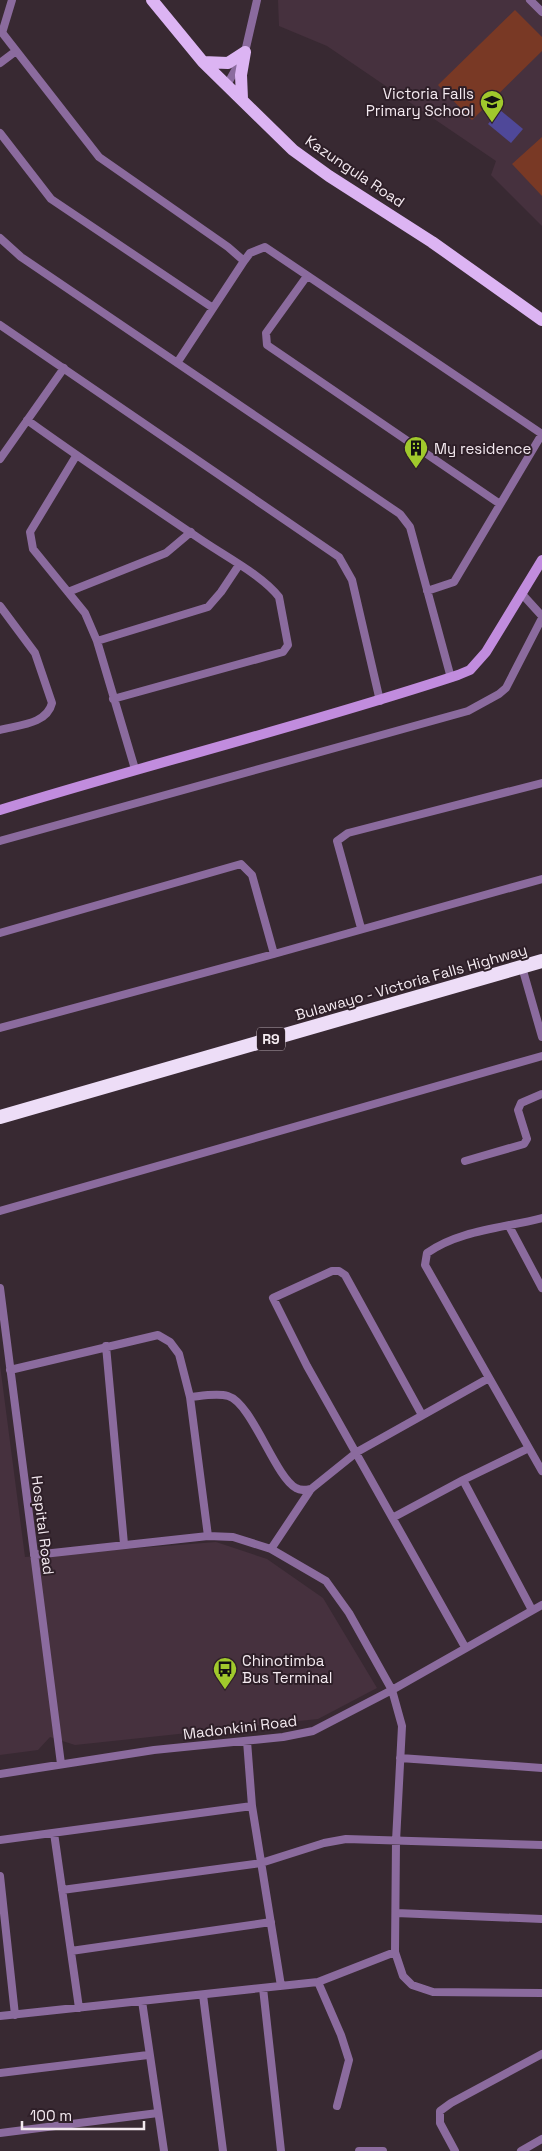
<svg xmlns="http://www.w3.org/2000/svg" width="542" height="2151" font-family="'Space Grotesk',sans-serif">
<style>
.built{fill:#46313e}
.green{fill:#793925}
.water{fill:#4f4899}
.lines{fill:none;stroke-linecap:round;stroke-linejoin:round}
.street{stroke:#8b6b9e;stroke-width:8}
.secondary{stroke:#c18cde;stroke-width:10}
.primary{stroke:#dcb4f3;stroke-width:12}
.highway{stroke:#edddf7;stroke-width:14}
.labels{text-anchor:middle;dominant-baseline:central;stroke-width:4;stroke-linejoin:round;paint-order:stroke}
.shield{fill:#2e1f28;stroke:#b9adb4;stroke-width:1}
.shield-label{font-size:14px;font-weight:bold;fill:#f4eaf0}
.poi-label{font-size:15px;fill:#f4eaf0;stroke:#2e1f28;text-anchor:start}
.street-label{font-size:15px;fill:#f4eaf0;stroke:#2e1f28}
</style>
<rect width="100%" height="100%" fill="#382932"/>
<path class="built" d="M278,0h252l12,12v214l-51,-51 5,-14 -169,-115 -48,-20z
M0,1365l25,192 191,-15 51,17 56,39 54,90 -59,31 -243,26 -25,-8 -12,13 -38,5z"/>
<path class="green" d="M515,10l27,27v14l-70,69 -34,-35z
M542,137v59l-30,-32z"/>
<path class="water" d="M500,110l23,19 -12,14 -23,-19z"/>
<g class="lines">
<path class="street" d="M530,0l12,12
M0,30l99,127 129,90 16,14
M2,33l10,-33
M0,63l16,-12
M227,85l18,-33 12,-52
M0,133l51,66 162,109
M0,238l21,19 379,257 10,13 41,151
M307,276l-41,57 1,12 233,159
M0,325l339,232 13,23 28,121
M177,363l67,-102 6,-8 15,-6 277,187
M27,420c57,41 115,80 173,119 23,16 62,36 79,58l9,48 -5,7 -170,47
M76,456l-46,76 3,17 52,64 12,28 38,128
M0,459l64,-91
M427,591l27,-9 88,-148
M68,592l98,-39 25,-21
M522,594l20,22
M0,606l35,47 17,50c-5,21 -33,22 -52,27
M97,641l111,-34 13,-15 18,-27
M0,841l468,-130 31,-17 7,-6 36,-70
M361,928l-24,-87 11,-8 194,-50
M0,933l241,-69 11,11 22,79
M522,967l20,70
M0,1028l274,-74 268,-75
M465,1161l59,-17 3,-5 -9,-29 3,-7 21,-9
M0,1211l542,-155
M542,1218c-38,10 -83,12 -115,35l-2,12 117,206
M509,1226l33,62
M0,1288l61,476
M106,1346l18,198
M10,1370l148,-35 12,7 9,12 11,43 18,139
M190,1397c11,-1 27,-4 38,-1 24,7 47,81 68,92 5,3 9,2 15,1
M422,1415l-77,-140 -6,-4h-7l-59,27 34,68 158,281
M463,1480l69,130
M394,1517l69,-37 66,-32
M271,1549l40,-60 46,-37 132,-74
M34,1555l174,-19 25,1 38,12 55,32 23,32 43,77 10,36 -6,115 -1,111 8,24 9,9 21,7 109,1
M247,1741l5,65 29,180
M400,1758l142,10
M0,1774l154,-24 129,-13 30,-6 79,-41 150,-85
M54,1833l25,175
M0,1840l252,-34
M0,1876l15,139
M62,1890l199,-27 63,-20 22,-4 196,6
M396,1913l146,6
M71,1951l200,-29
M318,1982l23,53 8,25 -12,46
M263,1988l18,163
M203,1995l20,156
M142,2001l22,150
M0,2016l318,-34 77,-30
M0,2073l148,-18
M0,2133l158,-20
M359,2151h24
M455,2151l-15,-28v-12l11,-8 91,-49
M521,2151l21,-12"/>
<path class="secondary" d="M0,810c152,-47 307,-85 458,-135l12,-5 16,-18 56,-92"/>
<path class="primary" d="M152,0l51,62 90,88 36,26 103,66 110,78
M203,62l25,1 17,-11
M242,99l-1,-24 4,-23"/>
<path class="highway" d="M0,1117l542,-156"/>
</g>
<defs>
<g id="school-pin" transform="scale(1.25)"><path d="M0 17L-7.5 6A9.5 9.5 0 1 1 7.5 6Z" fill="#a0c92c" stroke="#2e1f28"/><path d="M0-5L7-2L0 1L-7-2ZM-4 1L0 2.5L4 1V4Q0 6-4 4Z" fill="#111"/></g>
<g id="building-pin" transform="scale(1.25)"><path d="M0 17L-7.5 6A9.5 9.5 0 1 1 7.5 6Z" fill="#a0c92c" stroke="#2e1f28"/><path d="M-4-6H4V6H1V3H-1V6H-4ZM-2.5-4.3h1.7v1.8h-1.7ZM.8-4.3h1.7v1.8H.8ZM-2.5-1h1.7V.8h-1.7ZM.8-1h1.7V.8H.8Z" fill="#111"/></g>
<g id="bus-pin" transform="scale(1.25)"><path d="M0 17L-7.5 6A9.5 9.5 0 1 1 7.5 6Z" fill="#a0c92c" stroke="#2e1f28"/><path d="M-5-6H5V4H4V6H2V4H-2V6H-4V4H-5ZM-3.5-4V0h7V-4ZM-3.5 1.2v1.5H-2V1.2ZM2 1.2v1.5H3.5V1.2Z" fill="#111"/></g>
</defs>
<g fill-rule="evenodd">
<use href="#school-pin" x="492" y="102"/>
<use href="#building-pin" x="416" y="448"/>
<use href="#bus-pin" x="225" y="1669"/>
</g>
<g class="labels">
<rect class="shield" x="257" y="1027.5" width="28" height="23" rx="4"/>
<g class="shield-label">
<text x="271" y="1039">R9</text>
</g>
<g class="poi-label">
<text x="474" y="93" text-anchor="end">Victoria Falls<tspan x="474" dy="17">Primary School</tspan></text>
<text x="434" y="448">My residence</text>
<text x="242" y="1660">Chinotimba<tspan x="242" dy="17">Bus Terminal</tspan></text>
</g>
<g class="street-label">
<text transform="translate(355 171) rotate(34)">Kazungula Road</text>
<text transform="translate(411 982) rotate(-16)">Bulawayo - Victoria Falls Highway</text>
<text transform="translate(43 1525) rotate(83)">Hospital Road</text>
<text transform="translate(240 1727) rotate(-7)">Madonkini Road</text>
</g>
</g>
<path d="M22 2121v8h122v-8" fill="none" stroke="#f4eaf0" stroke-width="2.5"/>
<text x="30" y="2121" font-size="15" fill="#f4eaf0" stroke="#2e1f28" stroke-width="4" paint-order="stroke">100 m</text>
</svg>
